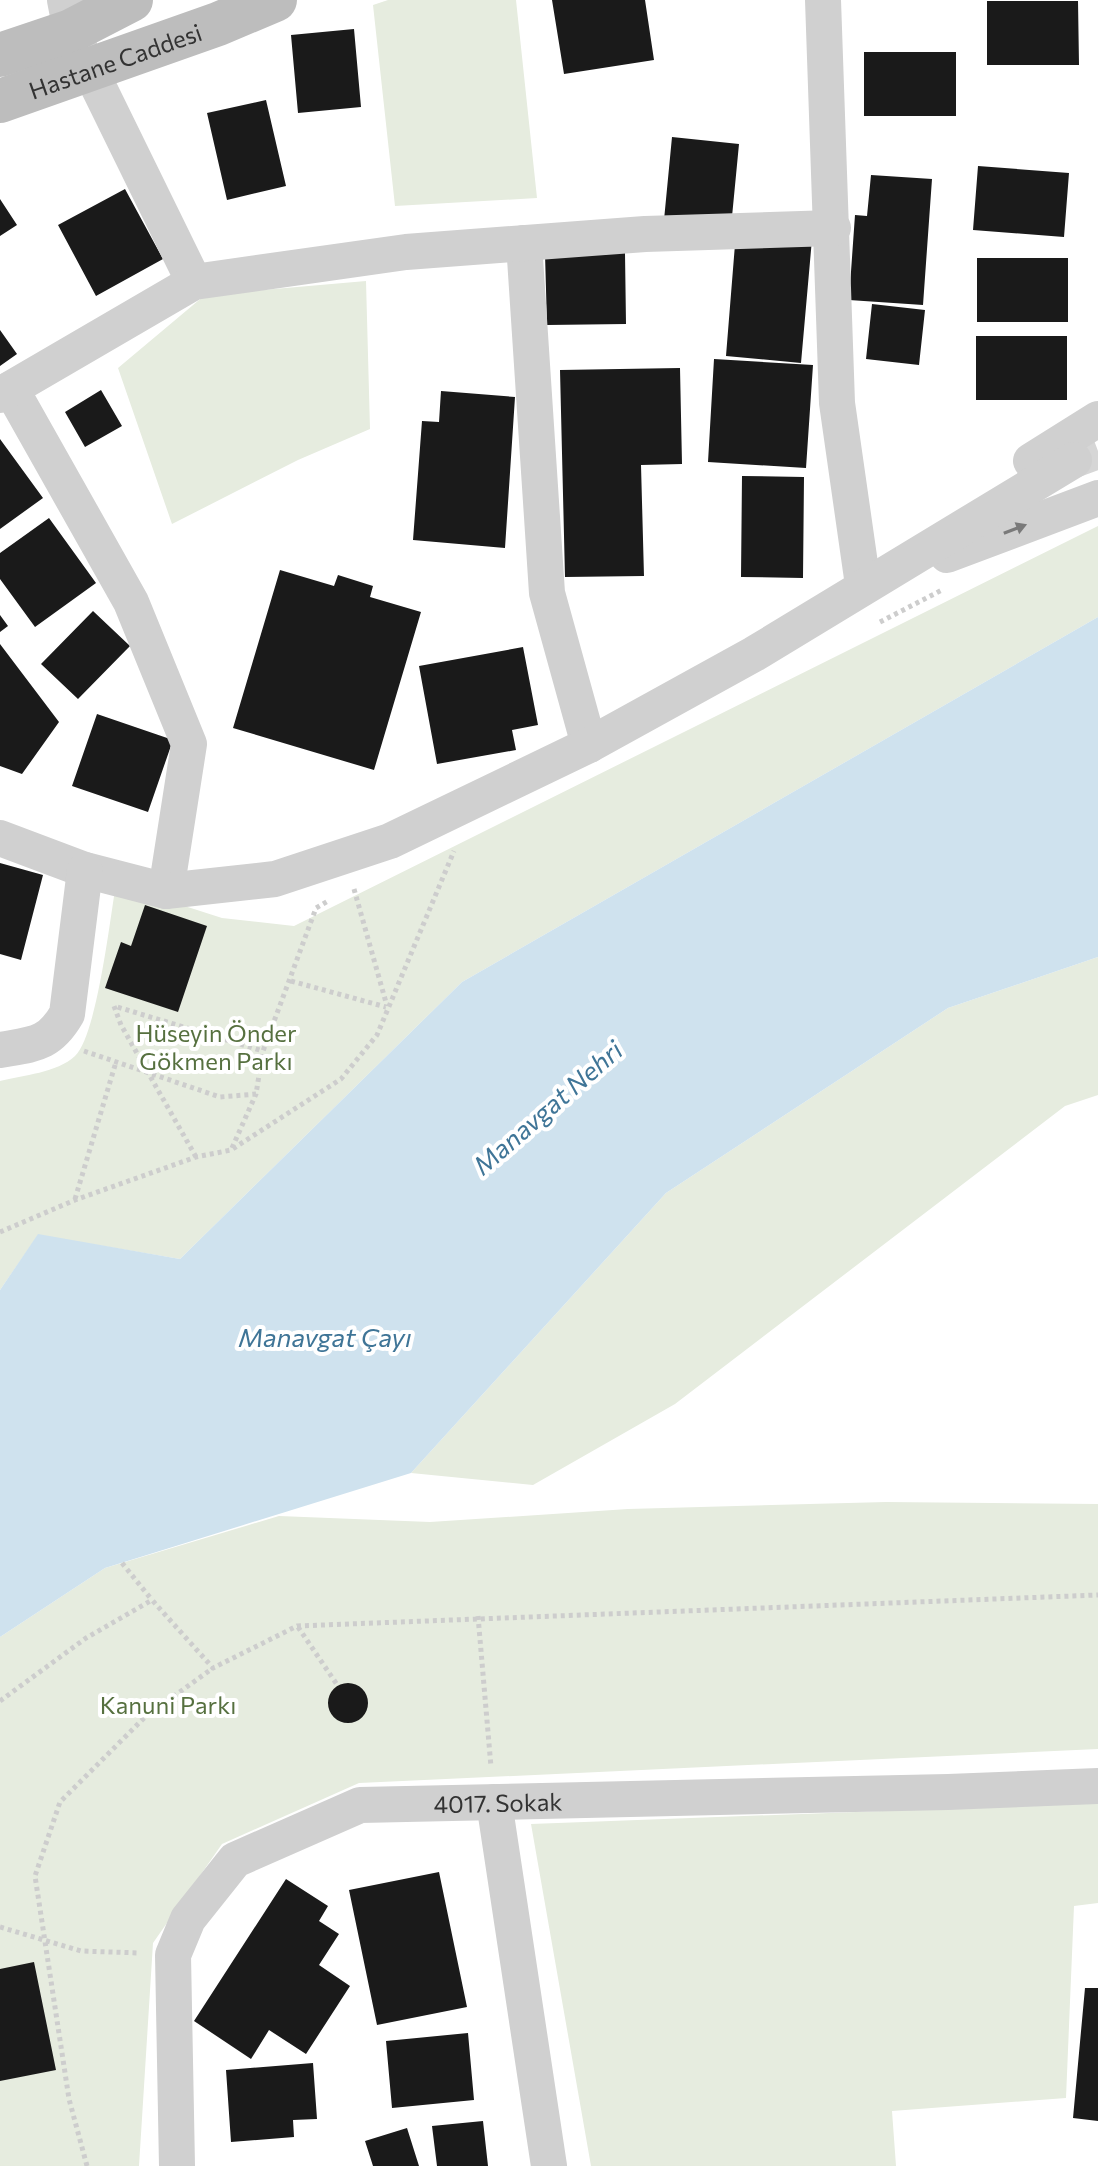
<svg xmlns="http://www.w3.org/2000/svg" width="1098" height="2166" font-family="Commissioner,sans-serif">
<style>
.green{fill:#e6ecdf}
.water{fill:#cfe2ee}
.building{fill:#1a1a1a}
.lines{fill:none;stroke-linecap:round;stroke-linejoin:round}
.street-tunnel{stroke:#d6d6d6;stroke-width:36;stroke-dasharray:36 18;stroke-linecap:butt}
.path{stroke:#cdcdcd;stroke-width:5;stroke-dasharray:4 4;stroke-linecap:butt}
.street{stroke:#d0d0d0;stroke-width:36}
.secondary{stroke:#bdbdbd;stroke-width:44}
.oneway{fill:#7a7a7a}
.labels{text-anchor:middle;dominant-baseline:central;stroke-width:8;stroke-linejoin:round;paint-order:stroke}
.street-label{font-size:24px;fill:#333;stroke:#fff}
.park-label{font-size:24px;fill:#56703f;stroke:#fff}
.water-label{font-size:26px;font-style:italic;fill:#3f7597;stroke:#fff}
</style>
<rect width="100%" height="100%" fill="#fff"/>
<path class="green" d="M388,0h128l21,198 -142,8 -22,-201z
M366,281l4,148 -72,31 -126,64 -54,-156 87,-73z
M1098,526v91l-636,365 -282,277 -142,-24 -38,55v-209c23,-6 57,-8 75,-25 22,-21 35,-138 41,-172l106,34 72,8z
M1098,957v138l-33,11 -390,298 -142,81 -122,-12 255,-280 282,-185z
M886,1502l212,2v245l-739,34 -137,61 -69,99 -14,223h-139v-529l105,-69 174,-52 151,6 198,-13z
M1098,1803v100l-24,3 -8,192 -174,13 4,55h-305l-60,-342z"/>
<path class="water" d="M1098,617v340l-150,51 -282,185 -255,280 -306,95 -105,69v-347l38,-56 142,25 282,-277z"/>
<path class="building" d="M552,0h93l9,60 -90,14z
M987,1h91l1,64h-92z
M354,29l7,78 -63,6 -7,-78z
M864,52h92v64h-92z
M266,100l20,86 -59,14 -20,-87z
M672,137l67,7 -8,83 -67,-7z
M978,166l91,7 -5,64 -91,-7z
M871,175l61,4 -9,126 -74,-5 6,-85 12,1z
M125,189l38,70 -67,37 -38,-71z
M0,199l17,26 -17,11z
M736,232l76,7 -11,124 -75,-7z
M625,253l1,71 -79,1 -2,-71z
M977,258h91v64h-91z
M872,304l53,6 -6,55 -53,-6z
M0,330l17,24 -17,12z
M976,336h91v64h-91z
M714,359l99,6 -7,103 -98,-6z
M680,368l2,96 -41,1 3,111 -79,1 -5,-207z
M101,390l21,36 -37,21 -20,-35z
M441,391l74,6 -10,151 -92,-8 9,-119 17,1z
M0,439l43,59 -43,31z
M742,476l62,1 -1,101 -62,-1z
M49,518l47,65 -61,44 -35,-48v-26z
M280,570l54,16 4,-11 35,11 -3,11 51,15 -47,158 -141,-42z
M93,611l37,35 -52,53 -37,-35z
M0,615l8,11 -8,6z
M0,644l59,78 -37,52 -22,-8z
M523,647l15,78 -26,5 4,20 -79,14 -18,-98z
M97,714l76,26 -25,72 -76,-26z
M0,863l43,12 -22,85 -21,-6z
M145,905l62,21 -29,86 -73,-24 16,-46 10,4z
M328 1703a20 20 0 1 1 40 0a20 20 0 1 1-40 0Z
M439,1872l28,135 -90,18 -28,-135z
M286,1879l42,27 -9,15 20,13 -20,31 31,21 -44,68 -37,-24 -18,29 -57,-38z
M34,1962l22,108 -56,11v-112z
M1085,1988h13v133l-25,-3z
M468,2033l6,67 -82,8 -6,-67z
M313,2063l4,56 -24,1 1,17 -63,5 -5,-72z
M483,2121l5,45h-51l-5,-40z
M407,2128l12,38h-46l-8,-25z"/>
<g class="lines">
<path class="street-tunnel" d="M1074,460l24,-9"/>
<path class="path" d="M880,622l62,-32
M354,889l33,117
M291,981l95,26
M84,1051l136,46 36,-3 7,-43 53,-143 12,-7
M232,1148l24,-54
M196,1157l-75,-132 -7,-19 149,45
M75,1199l41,-137
M0,1232l75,-32 121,-43 35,-7 110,-71 36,-44 77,-184
M122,1563l30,37
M478,1616l13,151
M298,1627l40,59
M0,1701l86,-63 66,-38 61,68 84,-42 801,-31
M0,1927l81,24 59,2
M87,2166l-18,-67 -34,-223 25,-74 85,-85 68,-49"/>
<g class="street">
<path d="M65,0l6,31 123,251"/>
<path d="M823,0l14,403 26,182"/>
<path d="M524,243l23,350 42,152"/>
<path d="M11,389l120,213 58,142 -23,147"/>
<path d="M0,395l194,-113 212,-30 239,-18 188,-6"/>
<path d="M1031,461l67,-42"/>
<path d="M947,555l151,-57"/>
<path d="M0,838l85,32 81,21 109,-12 115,-38 199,-96 165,-91 320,-194"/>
<path d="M0,1050c34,-6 49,-5 67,-36l18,-144"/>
<path d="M494,1802l55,364"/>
<path id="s1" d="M177,2166l-4,-211 15,-36 47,-59 125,-55 588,-13 150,-6"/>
</g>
<g class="secondary">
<path d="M0,55l71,-24 60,-31"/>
<path id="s2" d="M0,101l218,-77 57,-24"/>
</g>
</g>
<defs><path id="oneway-solid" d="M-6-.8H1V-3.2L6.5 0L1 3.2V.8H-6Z" transform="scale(2)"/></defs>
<use class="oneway" href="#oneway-solid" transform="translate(1015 529) rotate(-21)"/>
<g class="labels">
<g class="street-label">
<text stroke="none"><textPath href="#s2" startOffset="122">Hastane Caddesi</textPath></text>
<text stroke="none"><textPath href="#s1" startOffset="600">4017. Sokak</textPath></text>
</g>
<g class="park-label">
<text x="216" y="1032">Hüseyin Önder<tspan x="216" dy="28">Gökmen Parkı</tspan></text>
<text x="168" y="1704">Kanuni Parkı</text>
</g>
<g class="water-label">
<text transform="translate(547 1107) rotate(-41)">Manavgat Nehri</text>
<text x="325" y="1336">Manavgat Çayı</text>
</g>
</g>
</svg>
